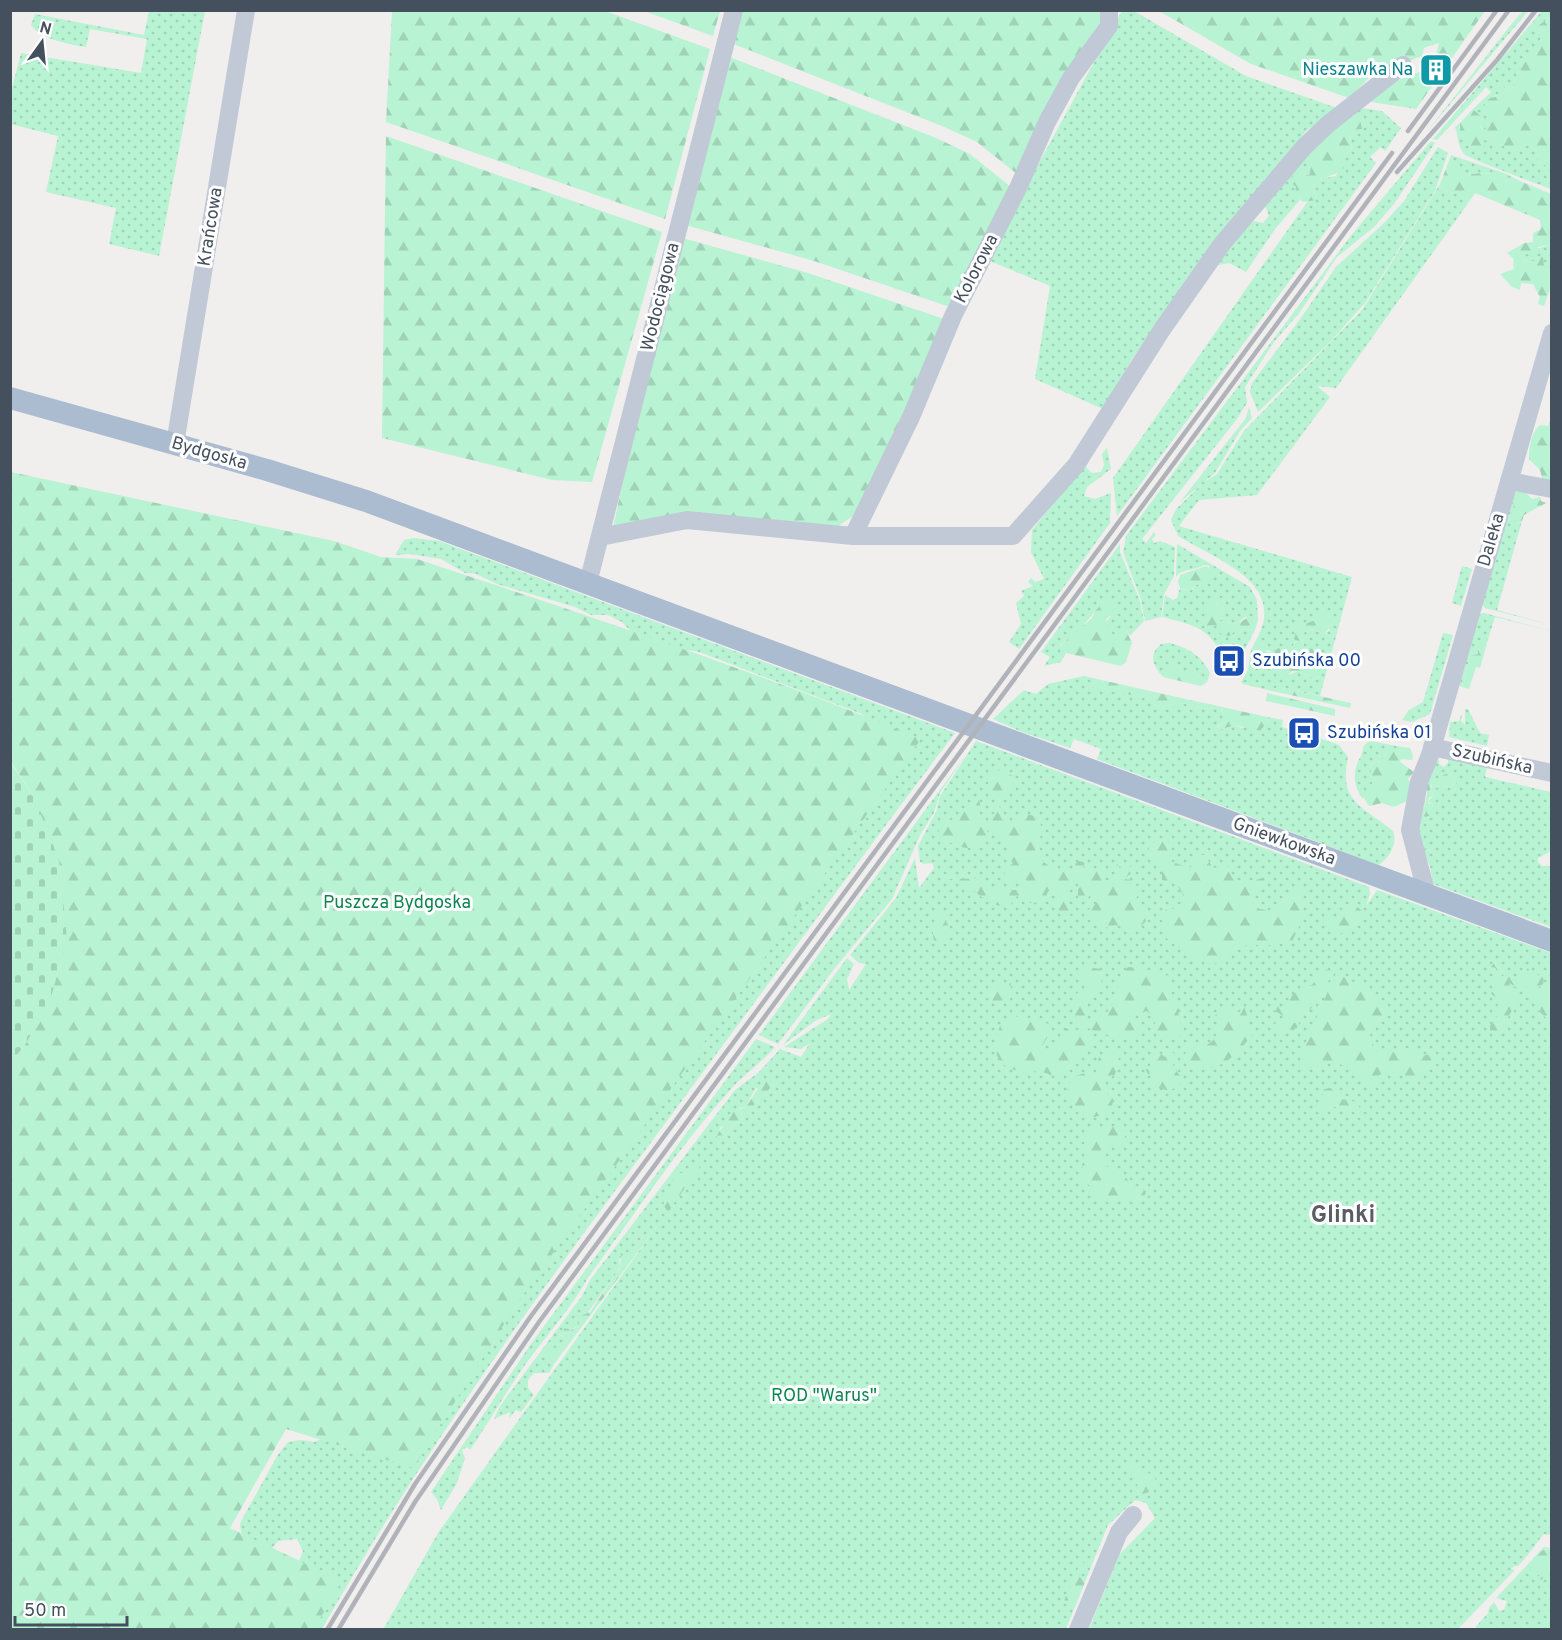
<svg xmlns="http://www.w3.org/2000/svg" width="1562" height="1640" font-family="Overpass,sans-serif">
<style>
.grass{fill:url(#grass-dots);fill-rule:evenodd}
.forest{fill:url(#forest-firs)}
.cemetery{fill:url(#cemetery-stones)}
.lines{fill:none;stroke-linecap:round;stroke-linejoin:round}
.minor{stroke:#c0c9d5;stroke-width:18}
.major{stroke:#abbbd0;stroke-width:22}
.rail{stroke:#b0b3b9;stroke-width:4.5}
.labels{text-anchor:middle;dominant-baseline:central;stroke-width:6;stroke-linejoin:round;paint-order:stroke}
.culture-label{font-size:18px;fill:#0d838f;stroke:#fff;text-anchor:end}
.street-label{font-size:18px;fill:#45505e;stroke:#fff}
.transit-label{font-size:18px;fill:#164399;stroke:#fff;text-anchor:start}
.park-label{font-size:18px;fill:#0e8652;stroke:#fff}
.district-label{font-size:24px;font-weight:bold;fill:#5a5e64;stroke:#fff}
</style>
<defs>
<pattern id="grass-dots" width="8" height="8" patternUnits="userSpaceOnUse" patternTransform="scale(1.5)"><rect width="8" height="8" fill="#b8f3d3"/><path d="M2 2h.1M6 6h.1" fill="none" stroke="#a0d2b8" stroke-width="1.8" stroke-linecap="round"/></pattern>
<pattern id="forest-firs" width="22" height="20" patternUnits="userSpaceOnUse" patternTransform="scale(1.5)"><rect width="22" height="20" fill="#b8f3d3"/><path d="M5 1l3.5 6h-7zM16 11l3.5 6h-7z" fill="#a0d2b8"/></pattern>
<pattern id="cemetery-stones" width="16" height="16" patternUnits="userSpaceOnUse" patternTransform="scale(1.5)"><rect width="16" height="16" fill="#b8f3d3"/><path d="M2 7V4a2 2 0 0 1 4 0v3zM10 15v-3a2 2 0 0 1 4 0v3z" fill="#a0d2b8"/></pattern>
</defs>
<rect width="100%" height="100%" fill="#f1eeee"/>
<path class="grass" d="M149,11h56l-46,245 -50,-12 7,-36 -70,-16 12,-56 -48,-12 1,-32 10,-39 120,20 6,-34 -57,-10 -4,18c-17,-3 -44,-7 -55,-22l4,-11 109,21z
M1122,11h12l112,65 91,32 -31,23 -111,139 -63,89 -29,50 -68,-30 15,-93 -60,-25 26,-56z
M1523,11h5l-103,123 89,-113z
M1542,11h9v12l-4,-4 -10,33 -11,4 -14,32 -7,2 -4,-5 3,8 -10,3 -10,15 6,11 -1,7h-6l-3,-3 2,-9 -9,-8 18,-17 -5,-5 -49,53 -4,-1z
M1361,108l21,3 19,17 -16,23 -4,-4 -11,10 6,6 -259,353 -4,-38 195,-277 8,-2 -3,-16 6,-4 17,-3 5,-17 11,-11 -2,-9 4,-9 8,-1 -2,-9 -9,-6z
M1460,123l-1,5 21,19 1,-5 6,-3 29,12 11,-6 9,4 3,13 12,6v21c-11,-4 -84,-31 -87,-35 -6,-7 -6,-19 -9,-27z
M1327,130l10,7 -26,30 -2,8 -5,-1 -8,21 4,5 -25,29 -29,43 -17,-9 -16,3 25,-33 16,-12 9,2 6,-7 -3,-8 -6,-3z
M1431,141l4,2 -41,61 -20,23 -37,30 -37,55 -26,30 -29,45 2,16 -10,16 -95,120 4,4 8,-11 2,3 -4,4 2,4 6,-2 15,6 -1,29 -10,18 -3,23 -16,4 -4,-21 -18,-48 3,-16 227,-303z
M1438,147l10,6 -13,38 -70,112 -35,39 -72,70 -8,-20 2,-9 46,-61 38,-55 48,-44 20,-22z
M1451,155l56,19 20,11c-21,-8 -38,-16 -61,-10l-18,-12z
M1440,184l4,7 15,3 10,8 -133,186 -19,-2 13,11 -73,98 -58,5 -20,26 173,51 -32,119 -43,-9 -5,4 -29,-7 -2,-2 7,-12 3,-20 20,7 38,-7 3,5 -14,10 -12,5 -13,-8 -1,4 16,9 10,-4 18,9 3,-3 -1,-16 4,-3 -18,-12 -3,-12 10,-5 14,5 5,-4 -15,-13 1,3 -18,9 -1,11 -6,8h-13l-5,4 -10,-3 -2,-7h-6c35,-58 -36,-81 -77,-106l-7,-16 5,-11 27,-26 14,-9 27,-43 118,-121z
M1551,245v26l-8,-1 -10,-9 -9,1 -5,-9z
M1249,407l3,11 -12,13 -25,42 -35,29 66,-84z
M1107,448l4,21 -24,18 -3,9 11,3 16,-6 -1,30 -91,126 -10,-7 12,-18 -5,-21 8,-7 -3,-5 12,-5 -5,-4 3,-4 4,4 9,-3 -13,-27 1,-22 59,-73 -5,10 6,6 9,-1 3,-7 -2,-11z
M1510,502l5,4 3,17 3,1 -24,86 54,15 -66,-17 -4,-6z
M414,538l25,3 516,192c-95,126 -189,254 -283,381 -124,167 -248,334 -350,515l-86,1 59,-59 8,-20 -6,-12 -19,2 -14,17 -22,-16 -2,-19 37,-67 11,-14 12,-2 15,2 15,-9 547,-705 -15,-14 -163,-62 -18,-3 -9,5 -32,-13 -18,-19 -14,-7h-17l-16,-8 -78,-23 -21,-10 -11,-1 -24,-14 -31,-5 -15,1 9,-15z
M1120,544v8l20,49 4,20 -14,15 -4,-6 -10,6 -5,-3 -5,-11 5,-6 -12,-9 -26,30 -13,8 6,8 -5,9 -17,4 6,-9 -9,-5z
M1177,544l73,43 7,13 1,20 -13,-3 -8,7 -17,-3 5,-19 -4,-4h-6l4,30 14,4 4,-3 18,1 -11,21 -7,1 1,5h5l-7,19c-27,-42 -23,-47 -74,-59l3,-22 8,5 4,-2 3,-10 4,2 9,-1 17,-23 -6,-1c-9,6 -22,3 -28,12z
M1462,566l10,3 -11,37 -9,-3z
M1484,613l67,18 -56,-14 -6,19h-3l-8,18 -8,2 -8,31 -5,-2 20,-71z
M1443,633l10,2 -23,79 -18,8 -10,-2 7,-10 14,-8z
M1170,643c18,5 31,12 40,30l-3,9 -16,-11h-8l-3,-5h-8l-9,11c-10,-11 -15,-22 -2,-33z
M1084,676l13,3 -4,5 12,4 3,4h10l35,8 3,8 25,-5 28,6 5,-4 8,2 -1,6 8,2v4l-12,8 2,3 16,-5 7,3 26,-7 -1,-4 16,3 -1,7 14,4 -1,5 16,3 2,-3 26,9 9,12c-10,46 15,49 45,74 5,13 -4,26 -14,34l-282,-106 4,-10 -27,-10 -4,9 -48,-16 -29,-13 31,-29 12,4 12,-10z
M1465,709h3l12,24 9,2 -2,11 -38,-9 1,-15 9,-1 3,-8 -1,8 4,4z
M976,741l393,146 1,7 -4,12 11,-16 174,63v579l-2,3 -5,-1c-9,10 -15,21 -26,32h-4l-3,3 4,1 -57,59h-369l30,-74 36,-37 -9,-15 -11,-3 -27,25 -42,104 -683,1 55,-97 219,-307 -18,15 -5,10 -15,8 1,8 -5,8 -37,51 -19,8 5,4v8l-18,14 8,4 -5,9h-15l-6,7v8l6,7 -13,17 -5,-2 -7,8 1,-6 -16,7 6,-13 82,-110 8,-16 145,-190 24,-18 21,-23 21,8 9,-14 -9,6 -17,-2 44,-28 3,-5 -16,7 -32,24 64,-87 7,6 -7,15 2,11 17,-26 -7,-1 -9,-8 46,-57 19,-40 4,30 15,-20 -2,-5 -8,1 -4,-2 -2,-16 18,-34 4,-16zM774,1083v1l-56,59 2,-15 9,-6 11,-14 6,-1 9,-18z
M1370,741l32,6 -4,6 -12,-1 -2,6 -14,6 3,20 -10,15c-11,-14 -10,-31 -2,-43 3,-6 0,-10 9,-15z
M965,756l-25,37 -6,20 -14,22 -28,64 -58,70 -56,75 -19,-9z
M1448,757l39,9 -2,11 66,15v59l-13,7v4l4,4h9v61l-118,-43 -3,-18 -8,-18 11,4 -12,-5 -2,-18 7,-36 -2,17 10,-5 -6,-3 10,-13 -8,5 2,-9 21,2 3,-4 -3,-8 -17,5 -8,-2 6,-15 5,-3v4l5,3 4,-4z
M756,1039l19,8c-13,15 -30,27 -43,41 -53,58 -96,125 -143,188 -17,31 -43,60 -64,89 -20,28 -36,57 -55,85l-3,-3 -5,3 3,8 -8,25 -16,27 -4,-11 -6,-7 102,-151z
M1544,1547l7,1 -8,2 -5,7 1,18 7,-2 5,-6v62l-78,1 15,-17 1,-5 5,-6 5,9 5,-1 3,-9 -11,-3z"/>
<path class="forest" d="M392,11h213l105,38 -45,170 -279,-97z
M644,11h76l-7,25z
M734,11h373l-90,163 -40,-32 -35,-16 -216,-85z
M1159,11h326l-69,98 -51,-8 15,-14 53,-20 6,-24 -15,5 -2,8 -50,19 -23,23 -98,-34z
M1547,19l5,4 -1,145 -12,-6 -3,-13 -9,-4 -11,6 -29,-12 -6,3v12c-14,-7 -22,-14 -21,-31l13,-14 9,8 -2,9 2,3 7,-1 1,-6 -6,-11 1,-10 18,-8 -2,-8 2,-1 2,6 7,-2 14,-32 5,-5h6l-1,-8 6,-3 -5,-8 1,-6z
M722,54l214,84 34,16 41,33 -58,121 -142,-48 -133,-37z
M1351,114l9,6 2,9 -8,1 -4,9 2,9 -11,11 3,9c-10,9 -20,8 -31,15l3,17 -13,2 -8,-7 1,-8 -5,-5 3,-10 5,-4 5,6 5,1 2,-8 -4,-11 7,-10 6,-1 7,-6 7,2 2,-4h-6l-3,-7z
M386,136l276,96 -70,250 -40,-2 -170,-42z
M1448,163l13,4 5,8c30,-7 58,8 85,19v51l-13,2 -5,8 -14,-2 5,9 9,-1 10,-7 1,16 7,1v15l-7,20 -6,-2 2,-7 -7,-13 -12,-1 -1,7 -8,-3 -12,-13 14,-5 -1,-11 -6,-5 17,-10 9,-1v-9l8,-4 -1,-9 -65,-27 -6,9 -10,-8 -15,-3 -4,-7z
M675,236l133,37 139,47 -75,166 -19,30 -18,12h-222z
M1551,417v66l-8,-2 -3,-11 -11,-11c0,-12 2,-26 11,-34l8,1z
M11,472l323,69 47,16 36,2c169,56 339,112 504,180l-405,566 -103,163 -127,-39 -56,99 112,53 -28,48 -303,1v-568l14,-17 8,-250 -22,-33z
M1515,492h10l7,7 8,-2 1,4 5,2 -22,12 -3,9 -8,-5 -2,-5 4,-8 -5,-4z
M1206,566l8,5 -3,12 -15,2 -6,6 -10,-3 -2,-6 2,-7z
M1215,598h6l4,4 -5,19 17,3 13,-8 8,4 -3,10 -17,-1 -9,7 -9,-3 -3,-8 -13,1 3,-25z
M1106,600l7,2c4,8 0,12 -7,17l5,14 5,3 5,-7 5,1 6,13 -6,19 -5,4 -55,-13 -6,-7 32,-28 3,-7z
M1314,611l14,3 4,9 -7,11 -14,-5 -10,5 3,12 8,3 6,-3 -2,9 7,-3 -1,7 -4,2 3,12 -5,7 -18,-9h-6l-4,4 2,3 -4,1 -14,-14 4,-3 10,8 12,-4 4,-9 9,-2 -2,-5 -38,7 -20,-7 4,-8h6l6,10h6l8,-6 10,2 6,-7 -3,-2 4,-13 18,-6 -3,-5z
M1489,636l-9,32 -4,-1 -7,22 -7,-2 8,-31 8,-2v-8l6,-9z
M1172,666h8l3,5h8l16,11 -6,4 -38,-9z
M1097,679l102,23 15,3 -5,4 -28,-6 -6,4 -6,-2 -4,5 -9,-2 -3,-8 -35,-8h-10l-3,-4 -10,3 -2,-7z
M1277,687l74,16 -1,5 -78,-17z
M1267,693l68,16v7l-69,-15z
M1222,707l45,10 1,4 -8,10 -25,-6 -16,5 -2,-2 12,-10v-3l-8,-2z
M1402,747l8,1 3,8 -1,4 -11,-1 -1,3 14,10 -6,7 4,6 -3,15 -15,7 -12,-4 -13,3 -6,-10 3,-7 6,-5 -2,-20 14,-6 4,-10 10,5z
M1000,770l13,6 -1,13c-15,8 -15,17 -8,32l8,2 6,-8c14,-2 17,0 24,12l-3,18 3,16 16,11h14l5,-11 9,1 -3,5 6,4 12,-2 6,14 6,-4 4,-15 3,1 -2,6 9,-2 7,-5v7l-10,8 7,1 8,8 -4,17 9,6 2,10 -9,9 -23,-5v4l-14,-3 -13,-8 -2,-5 13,-12 -6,-8 -7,8 -7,-4v-16l-7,1 -3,25 3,10 -11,-3 -5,-5 3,-16 -3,-3 -7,1 -3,10c-11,2 -19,5 -27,-5l-5,2 -2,7c-24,6 -33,-18 -55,-22l-1,-4h-9l-4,-4 11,-2 8,6 22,-1c2,3 4,7 7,9 8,3 29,5 37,0l-1,-7 -17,5 1,-6 -5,-3 -1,-5 9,-8 -9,-9 5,-5 -2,-5 -8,-4 -3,-12 -4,-1 -5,4v10l-6,6c-17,2 -24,1 -37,-9l-5,1c-5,-19 18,-17 26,-28 3,-4 5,-8 9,-12l5,1 2,8 -5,10 5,6 10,1 6,-24 -10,-14 4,-14z
M1445,774l8,1 3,8 -3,4 -22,-2 -1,9 8,-5 1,2 -10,7 -1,5 6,2 2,9 -11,3 -2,-3 4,-19 -2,-18 11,3z
M1161,838l8,5 3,19 18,6 8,-13h7l8,13 15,-2 6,13 12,5 16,-6 6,7 -17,10 2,12 16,4 13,-9 10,-13h11l-2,33 -9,20 -27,4 -17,-2 -35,21 -22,-9 -24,-17 -6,-21 4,-8 17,-3 1,-13 -7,-10 -14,-4v-10l-14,-12 1,-12z
M1347,904l12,4 4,4 -7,14 -22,11 -5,-10 -6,-2 3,-5h11l-1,-5z
M941,913l7,12 1,18 -9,2 -6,-3 -2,-15 5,-13z
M1494,963l10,5 1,5 3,1 7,-10 -3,16 4,2 3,-7 5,-1 4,-6 4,10h4l5,-6 3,4 -1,8 -5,4 6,1 7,-5v39l-14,-14 3,-7 -14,-10v-5l-5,2v-5l7,-1 -3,-2 -9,6 -7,-4 2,6 6,2c4,11 -11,24 -14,39l-5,3 -8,-2v-6l7,-9 1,-17 -8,-6 3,-6 -3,-7 2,-4h12l-8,-8 -5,-1z
M1089,967l11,2 4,6c-8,22 -17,18 -19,45h7l18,-10 12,-35 6,-8c10,0 17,4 27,3l6,6 11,-1 -1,24 8,10 -1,10 5,9 -3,8 -14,1 -10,-6 -2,-14 -7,-6 -10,3 -3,6 9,11 -2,6c-26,3 -83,-7 -64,-44l6,-2 3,-5 -3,-8 -6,-5v-3z
M1326,970l7,1 -13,30 -18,15 -5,12 -16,4 -6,-3 1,-12 19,6 3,-3 -12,-2 -12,-8 3,-8 4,7h5c4,-15 11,-20 26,-24l6,-9z
M1336,973l29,15 22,19 -1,8 -17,16 6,20 10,2c12,-6 28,-7 38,3l7,-2 7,3 -1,9h-8l-10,11 -10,2c-11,-7 -16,-9 -29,-4l-2,8 -6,5 -11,-9 -5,-9 -21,-8 -25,6 -7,-2 -1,-13z
M1011,983l-1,18 -16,1 -7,-4 3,-10z
M1244,1006l9,28c-18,22 -32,39 -62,34 -7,-9 -8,-13 -2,-24 15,6 27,0 29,-17l7,-2 2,-5 -13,-4 14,-9h4l-1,9 6,-1z
M1022,1016l27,8 2,8 -9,14 6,6h6l11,-23 6,-2 24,12 1,5c-11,9 -22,27 -36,31 -8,2 -10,-1 -18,-3 -5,-2 -12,1 -19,0 -31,-6 -31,-23 -22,-49l11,-6z
M1110,1050l8,2 1,12 -5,12 -14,4 4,11 9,8c0,16 -13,16 -26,20 -6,-5 -14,-9 -17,-17 -9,-20 10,-35 28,-26l-3,-9 5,-11z
M1170,1051l4,2 -1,14 8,10 -1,7 -10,7 -20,-5 -2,-5 10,-2v-6l-10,1 -2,-4 4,-5 3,-11 5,-2 7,5z
M764,1079l11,4 -57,60 -2,-5c4,-11 13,-16 18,-27l12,-4z
M1334,1088l4,10 18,4 4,6 8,-3 2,6 -14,2 -12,-5 -12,-1 -9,8 -6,-3 -2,-6 6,-6 3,-11z
M1116,1126l8,8 2,6 -9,7h-8l-4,10 1,9 15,5 12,16 13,4 -1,4 -19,9 -3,-7 -11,6 -12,-4 -13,-16 -5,1 -5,-8 6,-2 -1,-10 6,-6c-5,-14 -6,-19 4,-30z
M700,1161l3,1 -35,50 -4,-6 -1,-13 8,-6 1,-7 6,-7h10l2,-7z
M658,1225l-104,139 -8,-4 -1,-6 4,-5 15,-3v-8l-5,-5 5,-5 7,2 7,-4 3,-10 9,-4 25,-37 5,-7 1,-15 13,-2 5,-10z
M1131,1461l5,7 19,8 1,7 -4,8 -10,3 -16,-32z
M1551,1549c1,11 0,28 -11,31l-1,-5h-9v-12l13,-13z
M1081,1561l3,2 -4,14 5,5 -9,22 -12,-3z"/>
<path class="cemetery" d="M10,762l23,33 26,65 8,79 -17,62 -25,44 -14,17z"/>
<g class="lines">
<path class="minor" d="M175,444l71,-434
M1509,481l43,8
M853,536l58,-119 42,-101 65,-128 29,-66 24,-44 38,-52v-16
M600,537l87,-17 166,16h160l63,-71 87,-137 59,-84 82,-97 23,-22 76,-60
M588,583l146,-573
M1432,747l120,26
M1427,895l-17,-65 9,-48 11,-27 122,-422
M1078,1630l41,-98 14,-17"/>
<path class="major" d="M10,398l257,72 99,31 1186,440"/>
<path class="rail" d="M1408,131l89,-121
M1397,172l100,-112 39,-50
M327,1630l88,-146 116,-168 861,-1163
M338,1630l77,-128 124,-180 970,-1312"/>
</g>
<defs>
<g id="building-square" transform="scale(1.725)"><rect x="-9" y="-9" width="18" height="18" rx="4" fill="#0f9aa8" stroke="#fff"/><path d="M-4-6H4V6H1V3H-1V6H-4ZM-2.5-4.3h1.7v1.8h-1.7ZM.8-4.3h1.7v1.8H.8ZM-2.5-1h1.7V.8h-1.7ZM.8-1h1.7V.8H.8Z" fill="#fff"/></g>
<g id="bus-square" transform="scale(1.725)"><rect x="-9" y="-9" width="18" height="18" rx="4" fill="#1a4fb4" stroke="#fff"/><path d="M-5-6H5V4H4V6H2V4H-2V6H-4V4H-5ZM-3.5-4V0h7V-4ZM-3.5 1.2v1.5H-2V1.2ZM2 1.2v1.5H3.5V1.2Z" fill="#fff"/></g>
</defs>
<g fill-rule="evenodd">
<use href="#building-square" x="1436" y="70"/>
<use href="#bus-square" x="1229" y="661"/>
<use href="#bus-square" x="1304" y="733"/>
</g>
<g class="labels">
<g class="culture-label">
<text x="1413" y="70">Nieszawka Na</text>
</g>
<g class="street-label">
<text transform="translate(211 227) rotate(-81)">Krańcowa</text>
<text transform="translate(977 269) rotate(-63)">Kolorowa</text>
<text transform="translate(661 297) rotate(-76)">Wodociągowa</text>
<text transform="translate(209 454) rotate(16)">Bydgoska</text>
<text transform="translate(1492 540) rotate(-74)">Daleka</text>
<text transform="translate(1492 760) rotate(13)">Szubińska</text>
<text transform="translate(1284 842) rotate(20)">Gniewkowska</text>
</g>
<g class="transit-label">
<text x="1252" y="661">Szubińska 00</text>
<text x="1327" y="733">Szubińska 01</text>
</g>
<g class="park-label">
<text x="397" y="903">Puszcza Bydgoska</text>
<text x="824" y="1396">ROD "Warus"</text>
</g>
<g class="district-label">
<text x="1343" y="1216">Glinki</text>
</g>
</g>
<rect width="1562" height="1640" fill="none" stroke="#45505e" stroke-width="24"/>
<g transform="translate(42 42) rotate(15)" stroke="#ffffff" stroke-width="4.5" paint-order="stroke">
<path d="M0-4.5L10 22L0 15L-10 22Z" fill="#45505e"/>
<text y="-9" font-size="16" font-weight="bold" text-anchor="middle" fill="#45505e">N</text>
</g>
<path d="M15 1616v9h112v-9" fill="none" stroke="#45505e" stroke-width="3"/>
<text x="24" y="1616" font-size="18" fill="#45505e" stroke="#ffffff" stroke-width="4.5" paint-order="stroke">50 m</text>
</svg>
